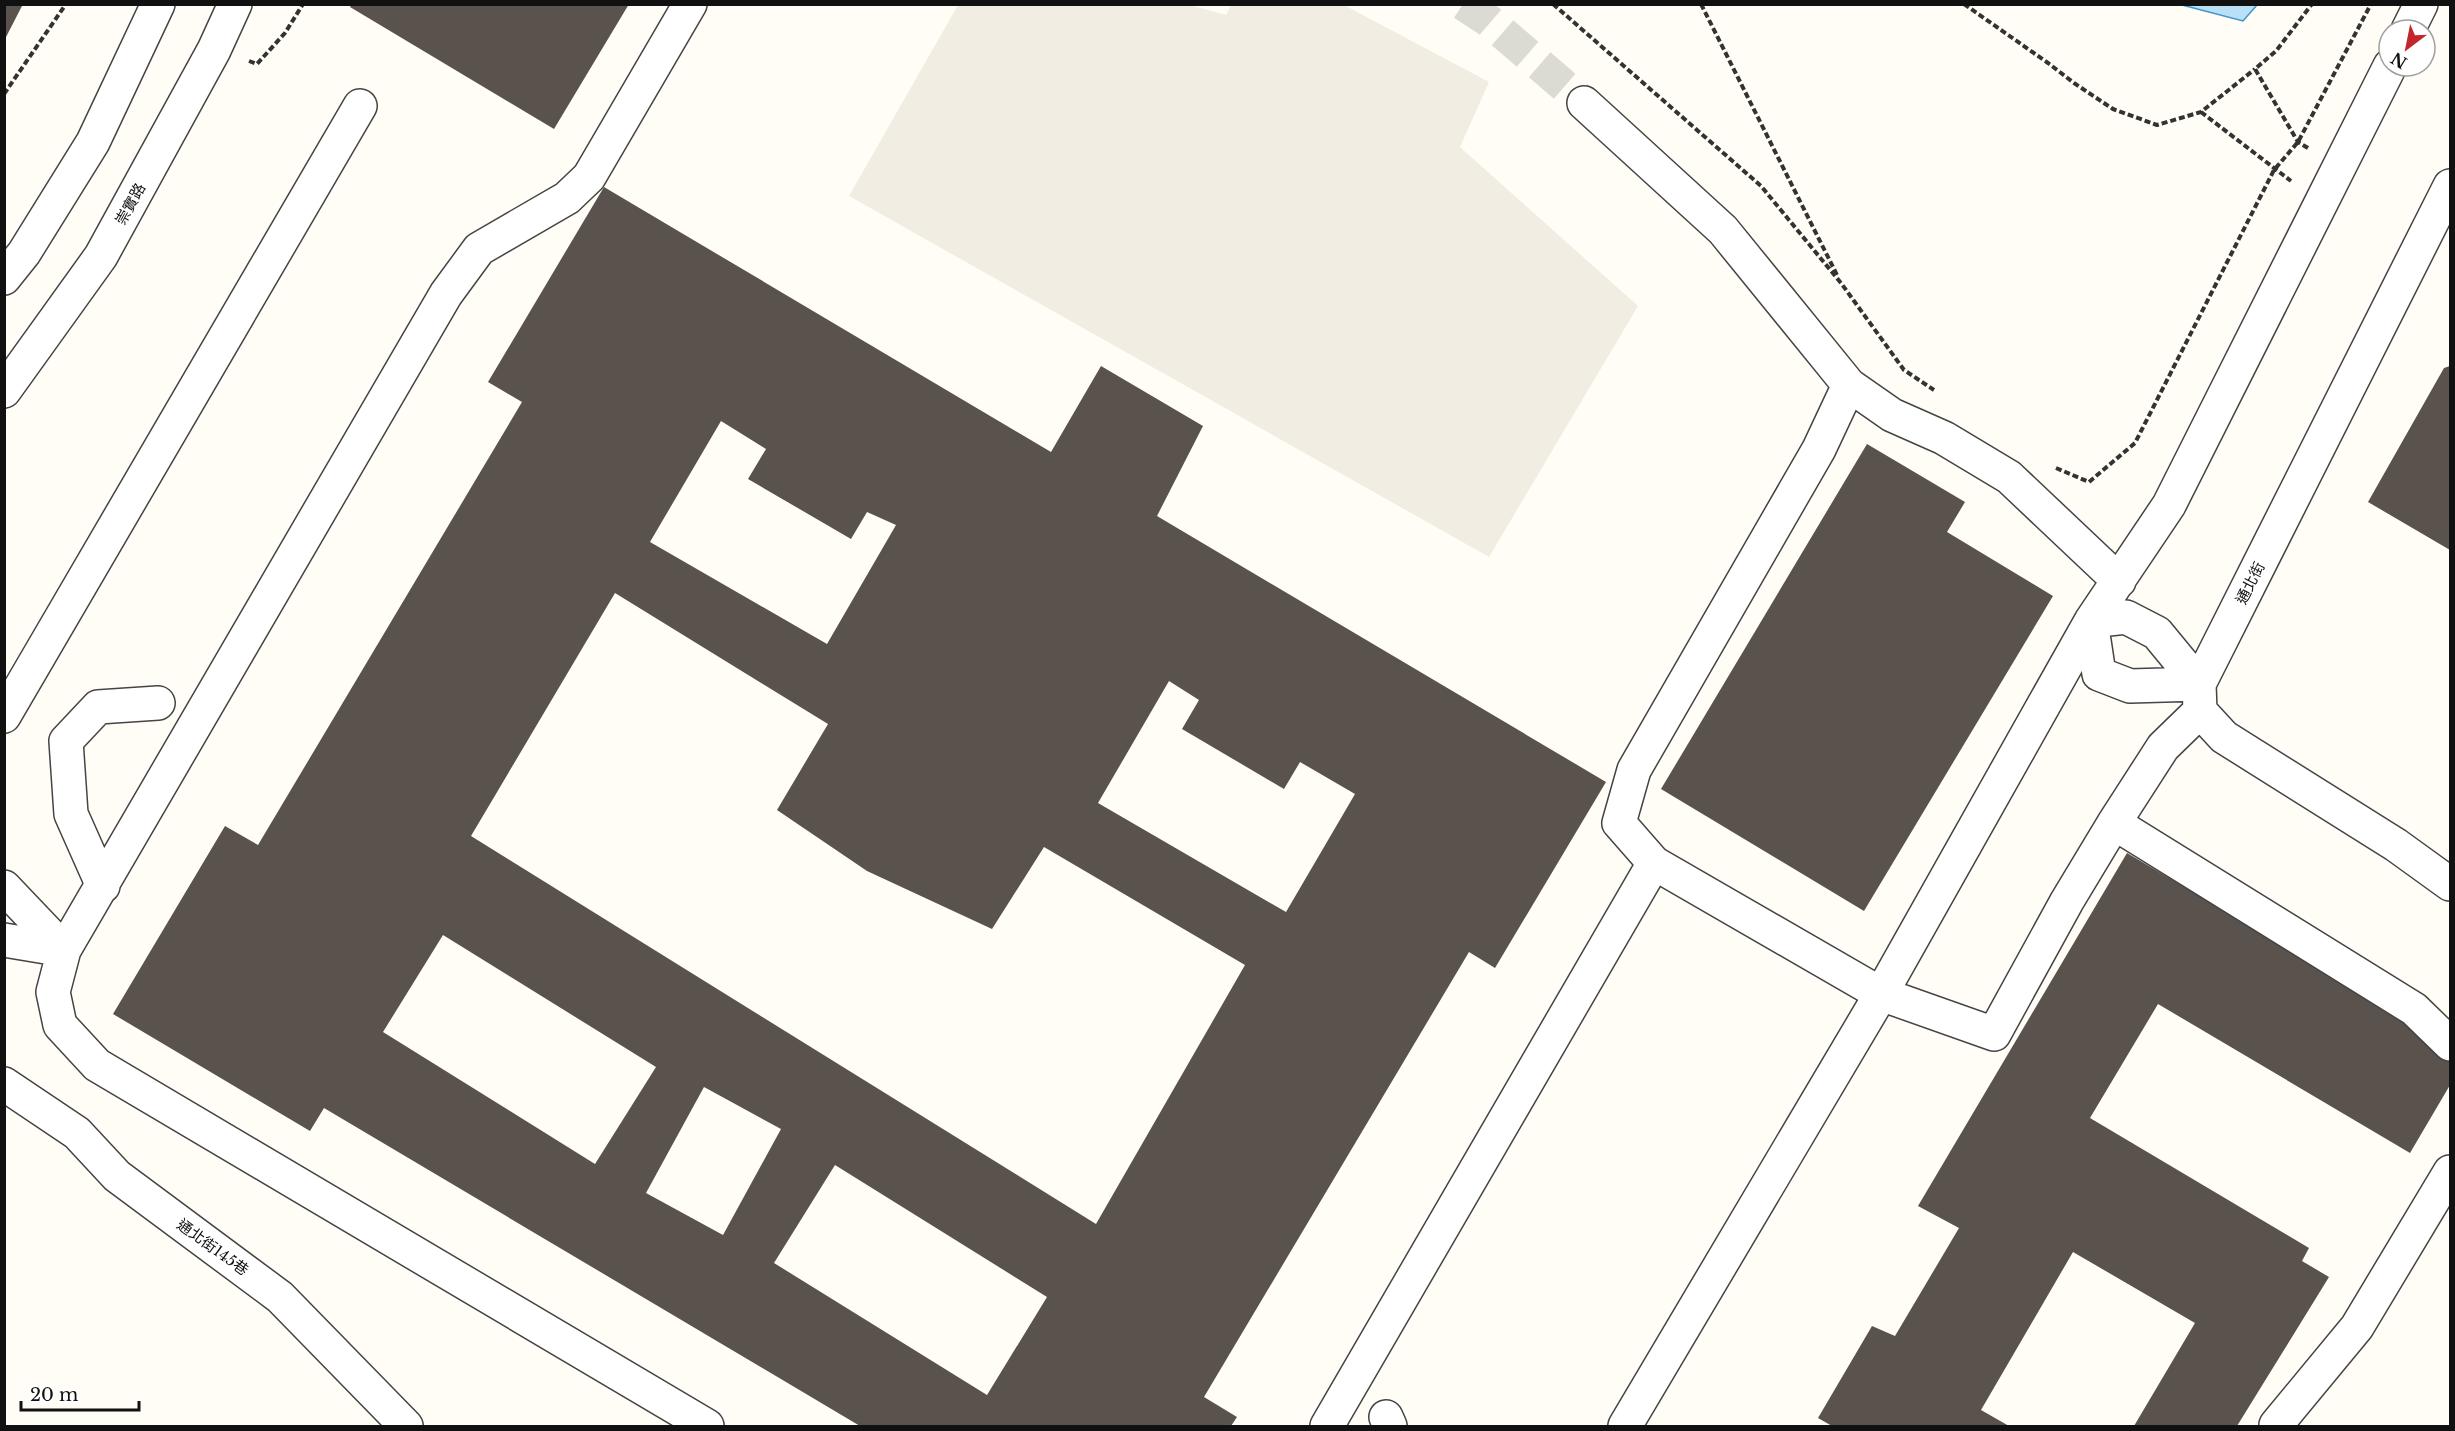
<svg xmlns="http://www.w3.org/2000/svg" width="2455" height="1431" font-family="'Libre Baskerville','Noto Sans TC',serif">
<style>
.plaza{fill:#f1ede2}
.water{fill:#b9e0f7;stroke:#3f96cf;stroke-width:1.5}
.building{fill:#5a524d;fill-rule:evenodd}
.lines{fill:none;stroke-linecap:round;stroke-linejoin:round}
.minor-tunnel{stroke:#dbdad3;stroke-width:33;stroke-dasharray:33 16;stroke-linecap:butt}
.minor-casing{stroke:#444;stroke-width:36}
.path{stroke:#333;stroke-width:4;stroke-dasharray:6 3;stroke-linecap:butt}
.minor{stroke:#fff;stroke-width:33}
.labels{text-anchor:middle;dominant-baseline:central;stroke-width:6;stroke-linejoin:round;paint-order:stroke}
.street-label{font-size:15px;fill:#111;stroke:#fff}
</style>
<rect width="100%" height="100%" fill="#fffdf5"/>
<path class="plaza" d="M1186,4l40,11 5,-10h113l145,77 -29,65 178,159 -149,251 -640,-361 109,-191z"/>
<path class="water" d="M2182,5h75l-14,16z"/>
<path class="building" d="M4,4h19l-19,37z
M352,4h277l-75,125 -204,-122z
M604,187l447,265 50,-86 102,60 -46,90 449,266 -111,186 -26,-16 -265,445 33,20 -6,9h-371l-536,-318 -14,23 -197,-117 112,-188 33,19 264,-443 -34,-20zM721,421l45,28 -18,30 103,60 16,-27 29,13 -69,119 -177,-102zM615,593l213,131 -51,86 90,61 125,58 52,-82 201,118 -149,259 -625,-388zM1169,681l30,19 -17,29 102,60 16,-27 55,32 -69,118 -188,-109zM443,935l213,132 -61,97 -212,-132zM704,1087l77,42 -58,106 -77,-42zM835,1165l212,132 -60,98 -213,-132z
M2450,366v184l-82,-48 76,-134z
M1867,444l98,58 -18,30 106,64 -189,315 -203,-122z
M2127,853l323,191v41l-40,68 -252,-149 -68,114 219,130 -7,13 27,16 -92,149h-103l61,-103 -122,-71 -92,158 28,16h-177l-14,-8 54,-92 23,10 64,-108 -41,-22z"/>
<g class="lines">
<path class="minor-tunnel" d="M1463,4l26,17 95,82"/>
<g class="minor-casing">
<path id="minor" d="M690,4l-101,173 -22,21 -88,51 -33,45 -382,656 -11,42 7,33 37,40 610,361
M2408,30l13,-26
M1584,103l139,127 126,155 -30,64 -185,321 -15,53 35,40 227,131 210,-373 78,-116 221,-439
M2450,186l-251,498 1,27 24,26 172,108 54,39
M4,278l20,-25 69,-111 65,-138
M1849,385l43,30 52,23 65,39 110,104
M4,391l97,-135 113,-206 21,-46
M2126,617l31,16 42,51 -69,2 -31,-12 -8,-53z
M2200,711l-37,36 -49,76 300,186 36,35
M4,716l356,-610
M103,886l-32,-72 -5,-73 32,-34 60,-4
M4,887l60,63
M4,940l60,10
M4,1084l73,49 40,43 163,121 126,129
M1386,1417l4,9
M2276,1425l81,-98 93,-155
M1327,1426l327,-563
M1625,1426l256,-432 113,40 73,-133 47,-78"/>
</g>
<path class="path" d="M1553,4l208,182 80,97 63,87 30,20
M1701,4l136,271
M1964,4l84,59 26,20 39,26 44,16 44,-13 54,-43
M249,61l8,3 28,-31 18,-29
M4,94l62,-90
M2201,112l90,69
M2308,148l-10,-6 -43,-73 21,-18 36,-47
M2056,468l33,14 46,-39 139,-273 24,-28 73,-138"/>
<use href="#minor" class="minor"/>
</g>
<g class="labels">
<g class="street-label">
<text transform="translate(130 204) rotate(-61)">崇實路</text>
<text transform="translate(2250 583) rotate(-63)">通北街</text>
<text transform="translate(213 1247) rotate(36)">通北街145巷</text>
</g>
</g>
<rect width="2455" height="1431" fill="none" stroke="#111111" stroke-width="12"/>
<g transform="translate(2407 48) rotate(212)"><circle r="28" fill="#ffffff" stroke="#a0a0a0" stroke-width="1.5"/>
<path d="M0-4.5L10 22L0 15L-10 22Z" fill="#c4262e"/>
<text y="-9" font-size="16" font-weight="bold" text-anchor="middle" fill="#111111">N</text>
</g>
<path d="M21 1401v9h118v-9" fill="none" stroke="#111111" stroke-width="3"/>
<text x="30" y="1401" font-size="18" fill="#111111" stroke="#ffffff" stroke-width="4.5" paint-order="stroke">20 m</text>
</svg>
